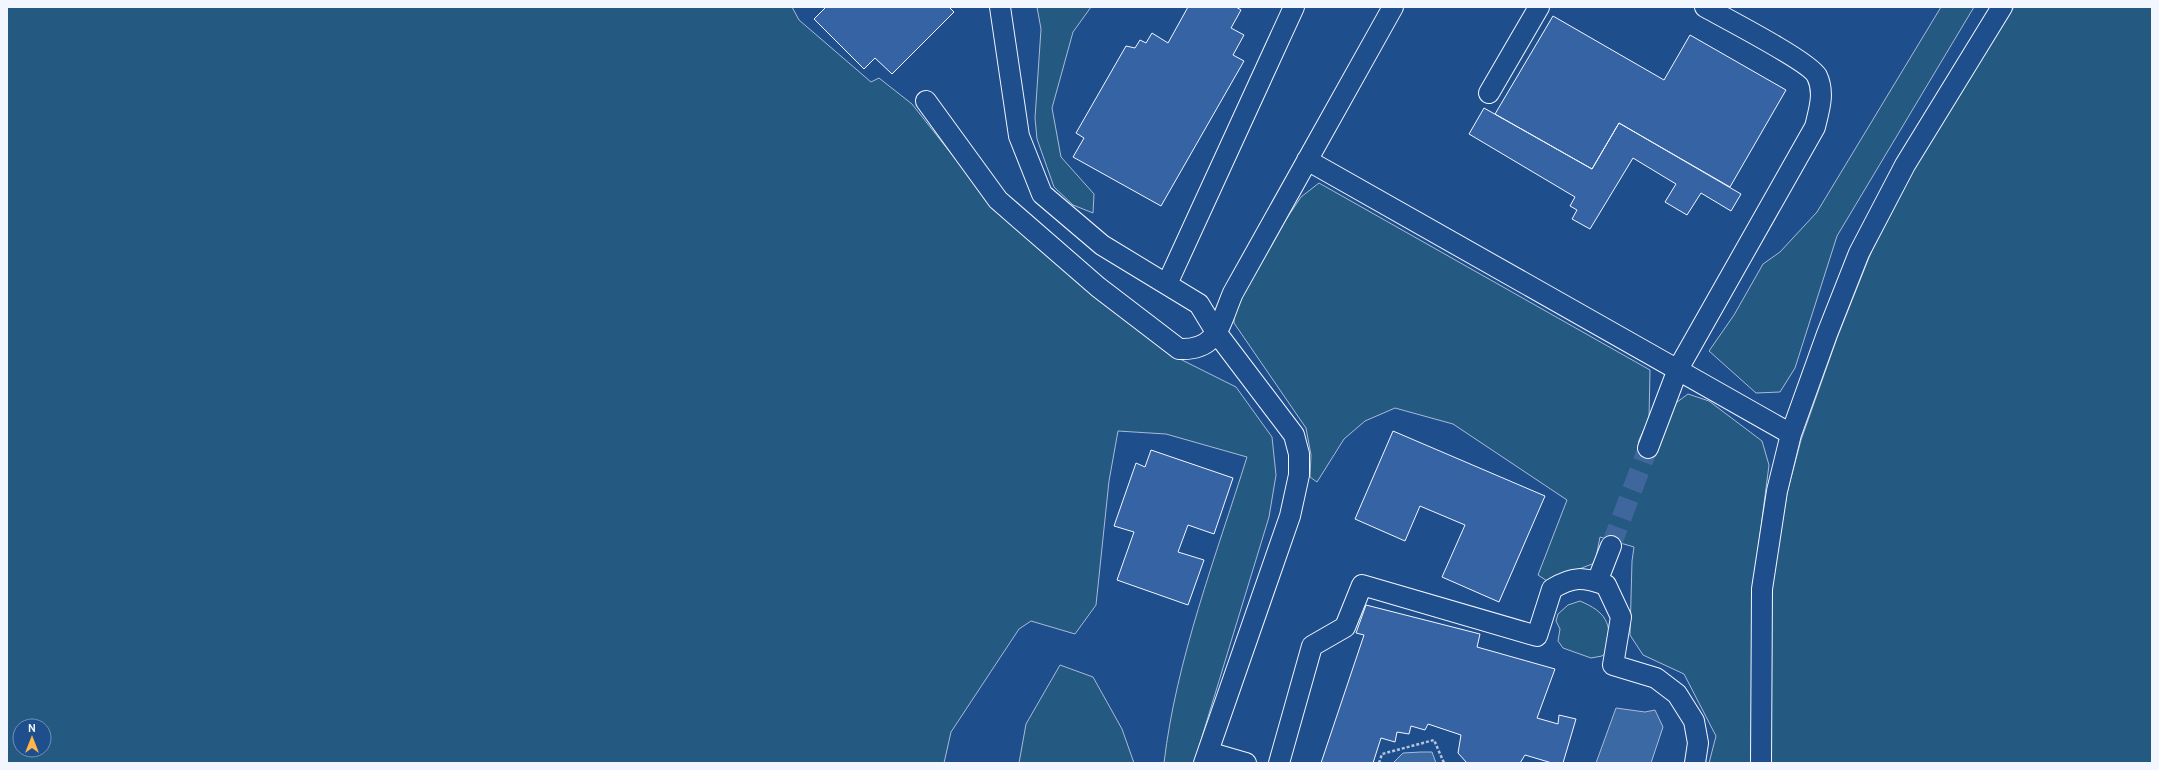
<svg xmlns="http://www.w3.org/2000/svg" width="2159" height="770" font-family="Cabin,sans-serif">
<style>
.green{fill:#245a82;stroke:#a8bbd7;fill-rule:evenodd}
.water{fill:#3b69a3;stroke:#a8bbd7}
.building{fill:#3563a3;stroke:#f2f6ff}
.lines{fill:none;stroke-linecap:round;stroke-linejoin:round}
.minor-tunnel{stroke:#3f679d;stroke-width:20;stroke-dasharray:20 10;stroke-linecap:butt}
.minor-casing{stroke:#f2f6ff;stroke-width:22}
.path{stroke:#b3c4dc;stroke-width:2.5;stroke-dasharray:3 2;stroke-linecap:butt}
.minor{stroke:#1f4e8c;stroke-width:20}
</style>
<rect width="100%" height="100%" fill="#1f4e8c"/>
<path class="green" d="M7,7h785l7,13 72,62 8,-4 33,26 75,95 183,155 66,33 36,50 4,38 -7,42 -75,246h-30c12,-103 52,-207 83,-306l-81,-23 -48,-3 -9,50 -13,124 -21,29 -44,-13 -12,8 -68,103 -7,31h-937zM20,726h24v24h-24z
M1037,7h54l-18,25 -21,76 9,49 33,37 -1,19 -20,-8 -19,-18 -17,-48 -2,-21 6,-89z
M1941,7h33l-137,229 -42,132 -15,24 -24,1 -47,-42 25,-36 29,-51 17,-12 37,-40z
M2014,7h138v756h-381v-172l16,-98 14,-53 36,-102 35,-88 41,-82z
M1319,183l331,187 -1,49 -10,21 -2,15 15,8 21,-58 15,-11 21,7 53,40 7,24 -16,124 -2,174h-42l7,-27 -32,-62 -41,-19 -13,-20 2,-74 2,-14 -34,-10 -5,26 -48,18 -9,-6 29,-75 -114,-76 -58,-16 -30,13 -21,18 -27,43 -7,-5 1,-22 -5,-27 -72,-105v-26l67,-100z
M1580,601c26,11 32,22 28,50l-6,5 -11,2 -28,-10 -5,-7 2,-12 -4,-8 2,-7 10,-9z
M1060,665l33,12 29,52 12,34h-115l7,-39z"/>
<path class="water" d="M1616,708l29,4 10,-2 8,17 -12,36h-55z
M1421,752h11l4,11h-43l10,-10z"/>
<path class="building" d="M826,7h123l5,5 -62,62 -17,-16 -11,11 -50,-50z
M1188,7h48l5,3 -10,18 13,7 -11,20 11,6 -83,145 -88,-49 11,-19 -8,-5 50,-87 9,2 5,-8 6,3 6,-10 16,10z
M1553,16l111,64 26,-45 96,55 -56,97 -111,-64 -27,46 -97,-55z
M1484,108l108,61 27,-46 122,71 -10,17 -30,-18 -14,22 -22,-13 11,-18 -43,-26 -43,71 -18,-10 5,-9 -7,-4 5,-9 -106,-63z
M1393,431l152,65 -46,106 -57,-25 23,-52 -45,-19 -15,35 -50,-22z
M1151,450l82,28 -19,56 -26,-9 -10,27 26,8 -16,45 -71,-25 17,-48 -20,-6 22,-63 9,4z
M1366,605l114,29 -3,13 78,22 -18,49 21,6 1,-9 17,4 -13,44h-11l-27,-8 -5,8h-53l-9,-10 3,-18 -33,-11 -3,6 -14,-4 -2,8 -12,-2 -2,10 -14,-4 -8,25h-52l43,-128 -8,-2z"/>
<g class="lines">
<path class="minor-tunnel" d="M1611,546l37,-98"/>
<g class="minor-casing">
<path id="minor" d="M1000,7l19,129 23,58 60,51 97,59 17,28 78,103 5,19v21l-9,41 -86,247
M1489,93l50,-86
M926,101l72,99 100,87 81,62c39,2 41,-26 54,-56l160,-286
M1307,160l484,274
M1167,284l127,-277
M1648,448l30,-79 137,-242c4,-17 10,-34 2,-51 -7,-14 -94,-59 -112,-69
M1597,582l14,-36
M1208,752l38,11
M1279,763l33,-117 33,-19 17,-42 175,51 15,-47c21,-13 31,-12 54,-4l15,32 -8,48 43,13 21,16 17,27 4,22 -3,20
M1761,763l1,-174 15,-98 14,-57 36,-100 32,-81 46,-88 97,-158"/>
</g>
<path class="path" d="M1379,763l3,-9 52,-14 10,23"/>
<use href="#minor" class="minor"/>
</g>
<rect width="2159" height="770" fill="none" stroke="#f2f6ff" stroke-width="16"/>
<g transform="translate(32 738)"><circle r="19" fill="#1f4e8c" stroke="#7391ba"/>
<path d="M0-3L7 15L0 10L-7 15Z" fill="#ffb74d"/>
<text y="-6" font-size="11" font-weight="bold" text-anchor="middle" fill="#f2f6ff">N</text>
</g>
</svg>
